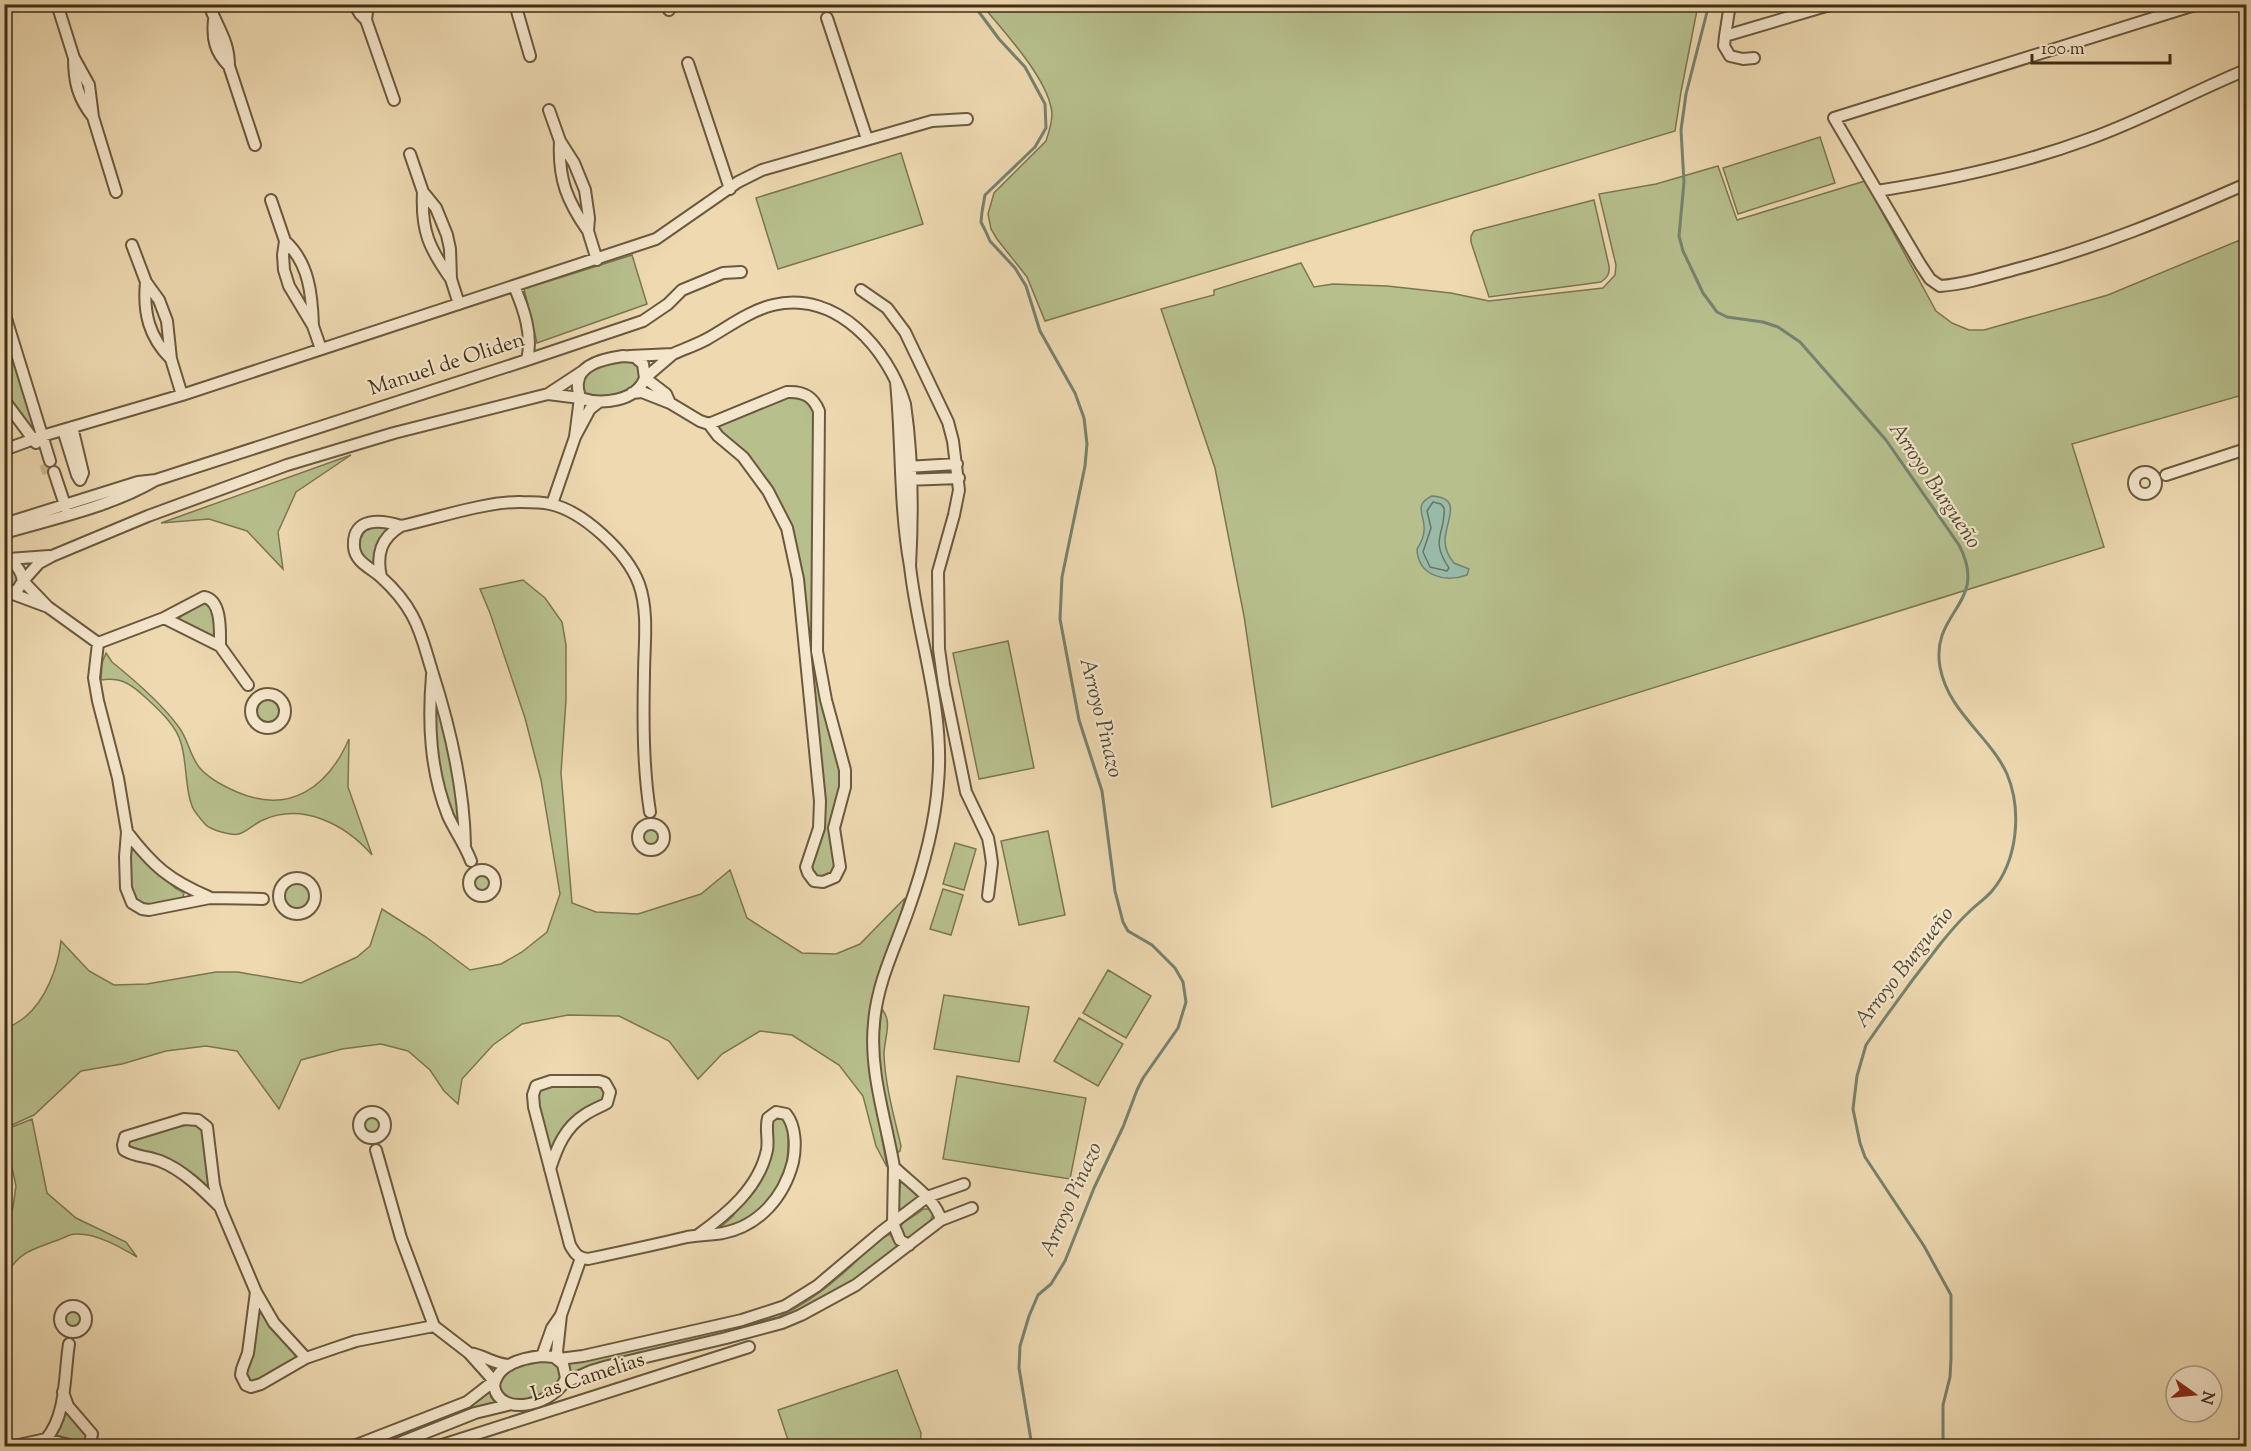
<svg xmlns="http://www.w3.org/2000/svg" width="2251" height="1451" font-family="'Sorts Mill Goudy',serif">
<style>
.green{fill:#b7bf8d;stroke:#7b7652;stroke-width:1.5}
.water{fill:#99baa9;stroke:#75826f;stroke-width:1.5}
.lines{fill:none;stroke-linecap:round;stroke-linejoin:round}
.shore{stroke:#6c7460;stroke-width:1.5}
.stream{stroke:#75826f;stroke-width:3}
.minor-tunnel{stroke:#cbb792;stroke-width:10;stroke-dasharray:10 5;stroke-linecap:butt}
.minor-casing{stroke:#6b593e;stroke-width:14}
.minor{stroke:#f4e6cc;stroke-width:10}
.labels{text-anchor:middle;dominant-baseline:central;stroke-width:4.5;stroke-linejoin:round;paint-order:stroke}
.street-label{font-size:21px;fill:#3f2e17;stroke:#f4e6cc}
.water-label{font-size:22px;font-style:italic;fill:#514a34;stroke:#f4e6cc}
</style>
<rect width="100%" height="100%" fill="#eed9b1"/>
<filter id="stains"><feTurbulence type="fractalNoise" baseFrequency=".00333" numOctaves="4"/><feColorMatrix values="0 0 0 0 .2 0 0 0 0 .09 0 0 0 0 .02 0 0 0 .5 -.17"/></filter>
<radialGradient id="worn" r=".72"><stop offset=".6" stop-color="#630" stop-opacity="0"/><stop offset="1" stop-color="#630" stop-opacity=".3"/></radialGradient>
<path class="green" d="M982,5h716l-17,87 -6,39 -630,190 -18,-44 -30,-38 -6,-10 -3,-15 6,-21 52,-52c3,-9 6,-18 6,-27 -2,-34 -49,-83 -70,-109z
M1820,137l15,46 -97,31 -15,-46z
M901,153l22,71 -145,45 -22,-71z
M1718,166l19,54 128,-39 71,130 16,12 17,7h15l124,-35 132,-55 6,18v136l-174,50 32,103 -832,260 -28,-191 -29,-148 -54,-159 53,-14v-5l87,-27 13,24 19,-3 54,2 64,7 38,8 114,-13 12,-13 1,-10 -17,-71 57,-10z
M1594,200l15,66c1,8 -2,12 -8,16l-112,15 -18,-55v-6l3,-5z
M632,255l15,49 -110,39 -13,-54z
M4,311l32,121 -3,1 -28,-33z
M614,361h13l11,4 3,13c-17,21 -31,22 -57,17l-2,-6 3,-13 14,-9z
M797,396c13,4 16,11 19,24l-4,228 -3,-1 -9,-84 -6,-28 -74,-104 -1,-4 3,-4 62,-25z
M351,455l-55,37 -18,40 5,37 -36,-38 -38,-12 -48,4z
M371,525l20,3 -16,41c-16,-16 -26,-28 -4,-44z
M4,565l6,1 8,10 -6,13 -8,5z
M523,580l22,18 17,24 4,23v55l-5,73 11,130 24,9 42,2 63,-20 29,-24 17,48 55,35 34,1 24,-10 45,-46 -35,125 -1,44 18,100 -11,-21 -13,-50 -24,-31 -47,-30 -32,-4 -38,23 -24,25 -29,-38 -50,-25 -51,-1 -46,9 -29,21 -31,34 -4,25 -14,-13 -14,-21 -22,-19 -27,-7 -39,5 -41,11 -22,49 -42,-58 -31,-5 -40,5 -44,13 -41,7 -47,44 -22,10 -7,-1v-94c6,-4 14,-8 20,-13 21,-17 33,-50 36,-76l28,30 25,14 33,-1 69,-12h22l63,11 56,-26 13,-11 12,-37 44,28 44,33 31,-6 21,-12 25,-20 13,-38 -19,-114 -16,-62 -35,-105 -10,-24z
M204,602l8,4 4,28 -3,3 -33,-15v-5z
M1008,641l26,127 -55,11 -26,-126z
M106,653l6,9c21,17 50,42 66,64 10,12 11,28 21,41 9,11 24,19 38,25 53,23 91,-5 112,-53l-1,48 24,68c-26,-30 -69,-53 -109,-35 -8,3 -16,12 -24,14 -7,2 -29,-4 -34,-10 -4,-5 -11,-12 -13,-18 -7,-17 -5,-44 -11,-63 -5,-18 -22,-33 -36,-46 -14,-13 -24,-20 -44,-17l1,-17z
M812,658l4,1 26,115 -11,54 -1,10 6,26 -4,12 -13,1 -6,-3 -2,-11 13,-35 -13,-167z
M436,696l12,46 13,89 -15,-29 -14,-72z
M256 711a13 13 0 1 1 26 0a13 13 0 1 1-26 0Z
M641 837a10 10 0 1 1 20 0a10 10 0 1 1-20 0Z
M1048,831l17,84 -46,10 -18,-84z
M955,843l21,6 -12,41 -21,-6z
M134,849l15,17 26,22 9,5 -2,7 -36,7 -15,-9 -1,-47z
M472 883a10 10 0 1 1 20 0a10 10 0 1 1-20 0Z
M284 897a13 13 0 1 1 26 0a13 13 0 1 1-26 0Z
M943,889l20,6 -12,40 -21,-6z
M1108,970l43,26 -25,42 -43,-25z
M944,995l85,12 -10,55 -85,-13z
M882,1009c11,13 2,30 2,45 1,31 10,62 17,92l-1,5 -3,2 -17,-82 -2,-30z
M1079,1018l44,26 -25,42 -44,-25z
M957,1076l129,22 -16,81 -127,-20z
M546,1086h49l6,1 4,4c-1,18 -28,23 -39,35 -7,7 -10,16 -14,25h-3l-12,-55 2,-7z
M362 1126a10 10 0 1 1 20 0a10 10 0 1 1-20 0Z
M773,1117h8c8,9 7,18 7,30 0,29 -15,59 -41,74 -8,4 -18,6 -26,10v-4l12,-11 24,-35 12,-59z
M32,1119l15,74 29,25 50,24 11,15c-17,-10 -41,-24 -61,-23 -7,0 -12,4 -18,6 -26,10 -37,10 -53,36v-45l8,-24 3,-21 -5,-23 -6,-14v-22h7z
M192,1124l7,3 5,7 5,54 -2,2 -78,-41 -2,-4 3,-6 22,-7z
M902,1182l16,15 -17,15h-3l2,-28z
M924,1209h5l4,4c-1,12 -15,20 -25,25l-5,-2 -3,-7 2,-5z
M890,1234l8,14c-31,22 -62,48 -97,62 -74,31 -156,36 -231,64l-2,-12 25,-3 185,-42c22,-10 44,-25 62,-41 16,-13 31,-33 50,-42z
M63 1319a10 10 0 1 1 20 0a10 10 0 1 1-20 0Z
M256,1311l4,1 35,42 1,5 -30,18 -16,6 -5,-12z
M539,1358l19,6c11,31 -30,38 -53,37l-8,-17 10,-14z
M897,1370l24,63 -1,13h-130l-12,-36z
M491,1391v6l4,5 -3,2 -111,42h-15c41,-15 91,-27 125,-55z
M65,1409l22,28 -1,5 -5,4 -26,-8z"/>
<path class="water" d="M1432,496c32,2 13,25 13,45 0,9 4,16 9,22l15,6 -2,6c-22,8 -49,1 -50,-26 4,-6 7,-12 7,-19 2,-13 -12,-25 8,-34z"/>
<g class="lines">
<path class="shore" d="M1433,502l8,2 3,4c2,25 -15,31 5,60l-2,3 -17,-4 -7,-15 8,-24 -4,-17z"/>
<path class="stream" d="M973,4l26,35 26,28 20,37 1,24 -11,19 -50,48 -3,17 -1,10 4,8 5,11 25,27 11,18 14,45 35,62 9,25 3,26 -2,22 -23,111 -2,42 19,101 23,71 13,100 8,31 5,9 24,14 23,23 8,14 3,20 -8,26 -35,50 -6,12 -14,37 -29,61 -29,73 -14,23 -13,11 -9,21 -9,30 -1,22 13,78
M1707,4v8l-21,82 -5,36 3,52 -5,54 4,15 20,42 14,19 10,5 36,5 15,5 22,15 86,98 73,105c31,59 -29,66 -19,122 8,45 50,69 67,107 15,36 11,86 -15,117 -7,8 -16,14 -23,21 -11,10 -19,20 -28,31 -26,33 -51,67 -75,102l-9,31 -4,33 7,34 5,14 59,89 27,49v64l-1,18 -7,28v41"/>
<path class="minor-tunnel" d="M44,464l4,11"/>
<g class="minor-casing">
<path id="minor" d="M57,4l17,54
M209,4c8,24 20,36 20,62 -14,-14 -17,-27 -15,-46
M354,4l6,10 6,6 2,-16
M515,4l15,52
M668,4l1,6
M2198,4l-364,114 86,146 10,15 10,7c27,-2 54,-11 80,-18 79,-21 151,-51 226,-84
M827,18l40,121
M366,20l28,80
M1725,36l5,-32
M1754,58l-11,1 -13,-3 -6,-10 1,-10 108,-32
M688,63l42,126
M229,66l26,79
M549,110l11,31 14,22 11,27 4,28 -1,13c-21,-30 -30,-52 -28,-90
M93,117c-15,-19 -19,-35 -19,-59l15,27 4,32 23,75
M410,154l13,38 13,16 11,27 3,14 1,30c-22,-31 -30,-48 -28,-87
M1877,191c71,-11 141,-26 209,-51 55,-19 106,-48 160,-70
M271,200l14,41 -2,14 1,15 5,16 24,40c-1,-32 -4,-63 -28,-85
M588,231l9,29
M132,245l14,37 13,18 8,21 4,38c-22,-22 -28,-46 -25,-77
M451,279l8,25
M514,286c10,23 19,49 13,74
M861,290l26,18 18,24 43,90 5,19 6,49 -5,25 -16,57 1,77 5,36 22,107 22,46 2,11 2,14 -4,33
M4,312l46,149
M313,326l8,23
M673,354c11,-5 23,-9 34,-15 21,-12 42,-28 66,-34 64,-15 115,44 132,99 8,54 8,108 5,162 -11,-60 -8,-123 -14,-184
M623,356l12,1 8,7 2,14c-9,24 -44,27 -65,20 -1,-5 -3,-10 -2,-15 1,-20 30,-25 45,-27z
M630,356l43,-2 -28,24 21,16 4,9 -28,-11 -10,1
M171,359l11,36
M583,371l-35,23 32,4 -5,39 15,-28 9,-7
M4,400l32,43
M670,403l30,18 9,3 9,12 25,21 25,34 19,37 11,51 22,222 -1,27 -13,39 2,6 6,8 9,1 12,-5 5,-10 -6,-39 11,-41v-17l-19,-70 -9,-49 2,-240c-6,-15 -16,-20 -32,-19l-78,32
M63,430l14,45 3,5 3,-7 -11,-46
M4,450l38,-14 140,-41 474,-156 82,-57 24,-12 170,-49 35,-2
M906,467l51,-3
M2134 483a11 11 0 1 1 22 0a11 11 0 1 1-22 0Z
M54,472l13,39
M2166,475l80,-26
M156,480l371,-120 116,-39 25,-17 14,-14 41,-17 18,-1
M906,480l53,-2
M552,504l23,-67
M4,524l134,-42 18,-2c-46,27 -101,38 -152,53
M401,526c-19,-6 -49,-10 -47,21 1,15 17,21 27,30 11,10 24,25 31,38 10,18 14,37 20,56 18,56 32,115 33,174
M4,559c12,3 17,11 19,22l-5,8 -14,9
M8,559l41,-3
M381,577c-5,-23 0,-39 20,-51 36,-8 87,-25 121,-24 9,0 19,0 28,2 33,7 77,48 89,80 10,28 5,62 5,91 -1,46 -1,92 6,137
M13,594l35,13
M164,618l56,28 28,39
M98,643l-50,-36 -25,-26 16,-18 13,-7 96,-40 139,-51 107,-32 154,-39
M220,646c0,-15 2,-46 -16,-49l-40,21 -66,25 -4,35 4,23 20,77 9,54 -2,25 1,31 6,15 10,6 7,1 61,-12 53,1
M432,675c-4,48 -2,95 16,141 7,15 17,29 23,45
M251 711a17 17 0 1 1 34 0a17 17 0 1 1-34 0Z
M638 837a13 13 0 1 1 26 0a13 13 0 1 1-26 0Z
M127,832c26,34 42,48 82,65
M469 883a13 13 0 1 1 26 0a13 13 0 1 1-26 0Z
M279 896a18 18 0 1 1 36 0a18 18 0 1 1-36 0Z
M359 1125a13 13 0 1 1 26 0a13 13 0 1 1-26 0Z
M894,1167c-8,-47 -25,-96 -20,-144 3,-40 21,-75 34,-112 15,-42 27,-84 30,-128 7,-74 -20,-144 -28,-217
M550,1169c7,-22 15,-42 36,-55 6,-4 14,-7 21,-11l3,-11 -5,-9 -6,-2h-48l-15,5 -3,9 1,12 36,138c5,9 8,13 18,14 33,-7 66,-14 99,-22 12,-2 24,-2 36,-4 36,-7 61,-36 70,-71 3,-15 3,-36 -7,-48l-10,-2 -8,6c-3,10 1,21 -1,32 -8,38 -40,64 -69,85
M220,1207c-17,-17 -37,-37 -60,-46 -12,-5 -25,-4 -36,-11l-1,-5 2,-8 59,-18 14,1 9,7 7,58 6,22 36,85 18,31 32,35
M909,1245l-9,-5 -7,-17 1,-56c16,16 41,31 47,53
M256,1292l-8,61 -6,16 -1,6 5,10 5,2 10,-3 45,-26 32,-11 18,-6 78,-15 -33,-88 -25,-88
M60 1319a13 13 0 1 1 26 0a13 13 0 1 1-26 0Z
M561,1315l-4,37 2,7 24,-3 159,-36 43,-14 32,-20 64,-54 46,-35 37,-13
M469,1353c15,2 26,12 41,12
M542,1356l12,1 9,7 3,14c-9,25 -66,42 -72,8 3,-22 29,-28 48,-30z
M542,1356l10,-28 9,-13 20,-57
M564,1383l27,-12 17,-5 118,-28 56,-15 19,-8 55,-30 85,-65 31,-12
M63,1392l5,14 24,28 -2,9 -5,3
M46,1439c21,-24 18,-64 23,-95
M14,1446l32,-7 27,7
M354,1446l113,-44 27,-21 -25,-28 -35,-27
M392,1446l83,-33 33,-8
M439,1446l310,-99"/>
</g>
<use href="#minor" class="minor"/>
</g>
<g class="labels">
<g class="street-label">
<text transform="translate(447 365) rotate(-18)">Manuel de Oliden</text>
<text transform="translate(588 1378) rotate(-18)">Las Camelias</text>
</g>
<g class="water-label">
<text transform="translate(1934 486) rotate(56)">Arroyo Burgueño</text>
<text transform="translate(1100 718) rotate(76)">Arroyo Pinazo</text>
<text transform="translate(1905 968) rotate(-52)">Arroyo Burgueño</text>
<text transform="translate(1072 1200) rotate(-66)">Arroyo Pinazo</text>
</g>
</g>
<rect width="2251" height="1451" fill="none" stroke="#eed9b1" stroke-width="24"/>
<rect x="6" y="6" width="2239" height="1439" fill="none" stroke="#3f2e17" stroke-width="3"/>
<rect x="12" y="12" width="2227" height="1427" fill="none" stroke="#3f2e17" stroke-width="1.5"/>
<g transform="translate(2194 1394) rotate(105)"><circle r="28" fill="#f4e6cc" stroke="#ac9c84" stroke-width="1.5"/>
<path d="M0-4.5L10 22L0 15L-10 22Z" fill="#8f2418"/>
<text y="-9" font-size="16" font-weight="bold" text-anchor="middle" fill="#3f2e17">N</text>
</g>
<path d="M2032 54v9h138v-9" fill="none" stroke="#3f2e17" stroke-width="3"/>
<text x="2041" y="54" font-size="18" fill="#3f2e17" stroke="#f4e6cc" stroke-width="4.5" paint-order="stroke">100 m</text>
<rect width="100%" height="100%" filter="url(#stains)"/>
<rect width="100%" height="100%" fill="url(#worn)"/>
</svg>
